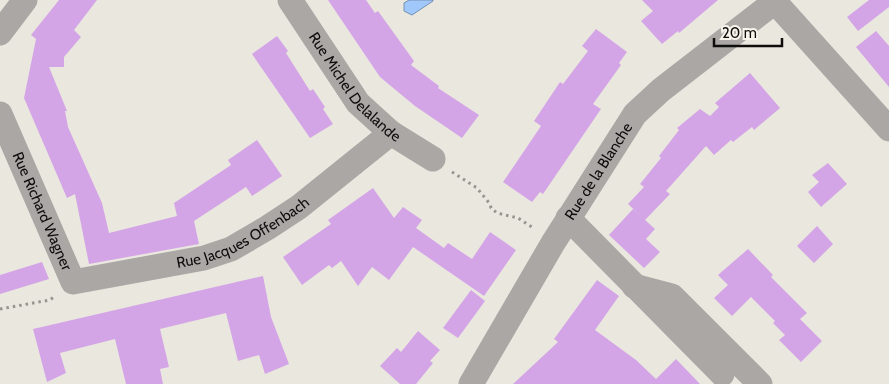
<svg xmlns="http://www.w3.org/2000/svg" width="889" height="384" font-family="Cabin,sans-serif">
<style>
.water{fill:#a0c8fa;stroke:#7490b2}
.building{fill:#d4a5e6}
.lines{fill:none;stroke-linecap:round;stroke-linejoin:round}
.path{stroke:#96948e;stroke-width:3;stroke-dasharray:2.5 4;stroke-linecap:butt}
.minor{stroke:#aaa7a5;stroke-width:25}
.labels{text-anchor:middle;dominant-baseline:central;stroke-width:4;stroke-linejoin:round;paint-order:stroke}
.street-label{font-size:15px;fill:#0e0d0b;stroke:#f8f4ec}
</style>
<rect width="100%" height="100%" fill="#eae7df"/>
<path class="water" d="M409,0h24v1l-21,14 -8,-4v-8z"/>
<path class="building" d="M59,0h38l-23,30 7,7 -17,20v10h-15l18,44h-2l3,16 34,76 7,30 68,-17 -3,-13 57,-38 -3,-5 29,-20 25,36 -30,20 -6,-9 -52,34 5,23 -110,20 -14,-70 -8,4 -43,-100 12,-59 -5,-4z
M328,0h38l9,13 3,-2 36,50 -3,4 28,21 -1,2 41,27 -17,23 -47,-32 -35,-29z
M642,0h76l-39,33 -1,-2 -16,13 -21,-23 12,-10z
M869,0h20v7l-31,24 -11,-14z
M596,29l31,23 -8,11 2,2 -28,39 8,5 -58,85 -3,-2 -8,10 -29,-20 38,-56 -7,-5 26,-39 3,2 25,-33 -6,-5z
M876,31l13,15v41l-33,-40z
M277,36l11,15 -2,2 24,38 3,-2 12,18 -2,2 10,15 -23,14 -58,-84z
M750,73l30,35 -26,22 -2,-3 -19,15 -2,-2 -17,15 -8,-9 -40,45 4,3 -25,26 -17,-16 16,-17 -4,-3 21,-26 -2,-2 20,-26 -2,-2 23,-19 10,7 9,-9 -4,-4z
M828,163l19,21 -26,23 -13,-15 11,-10 -7,-7z
M373,188l21,30 9,-11 19,13 -6,8 28,20 4,-5 24,16 18,-27 26,18 -32,46 -71,-49 -24,33 -17,-13 -14,19 -17,-25 -9,7 -3,-3 -27,20 -19,-28 48,-33 -3,-4z
M633,209l22,20 -9,10 14,13 -16,16 -35,-33z
M817,226l16,18 -19,19 -17,-17z
M748,249l25,26 -2,2 36,36 -7,6 22,22 -21,21 -22,-22 6,-5 -12,-12 2,-2 -24,-24 -19,19 -18,-18 14,-13 -10,-10z
M42,262l7,17 -49,15v-19z
M263,276l8,41 18,47 -24,10 -6,-19 -21,6 -12,-48 -66,16 9,38 -9,2 3,15h-37l-11,-45 -55,14 6,20 -19,9 -14,-53z
M597,280l22,16 -24,34 41,30 20,19 20,-20 24,25h-187l45,-42 -4,-3z
M471,290l14,11 -27,37 -15,-10z
M418,331l22,19 -10,11 3,2 -17,21h-16l-20,-18 17,-18 4,4z"/>
<g class="lines">
<path class="path" d="M452,172l25,16 13,16 1,4 6,5 21,5 17,11
M0,309l50,-9 5,-4"/>
<g class="minor">
<path id="s1" d="M290,0l68,103 33,30 42,26"/>
<path d="M775,2l114,127"/>
<path d="M0,33l25,-33"/>
<path id="s2" d="M0,114l73,168 131,-24 27,-9 36,-21 32,-21 92,-74"/>
<path d="M568,218l154,156"/>
<path d="M634,286l38,10 88,88"/>
<path id="s3" d="M471,384l82,-141 82,-129 26,-24 116,-90"/>
</g>
</g>
<g class="labels">
<g class="street-label">
<text stroke="none"><textPath href="#s1" startOffset="109">Rue Michel Delalande</textPath></text>
<text stroke="none"><textPath href="#s3" startOffset="248">Rue de la Blanche</textPath></text>
<text stroke="none"><textPath href="#s2" startOffset="106">Rue Richard Wagner</textPath></text>
<text stroke="none"><textPath href="#s2" startOffset="362">Rue Jacques Offenbach</textPath></text>
</g>
</g>
<path d="M714 38v8h68v-8" fill="none" stroke="#0e0d0b" stroke-width="2.5"/>
<text x="722" y="38" font-size="15" fill="#0e0d0b" stroke="#f8f4ec" stroke-width="4" paint-order="stroke">20 m</text>
</svg>
